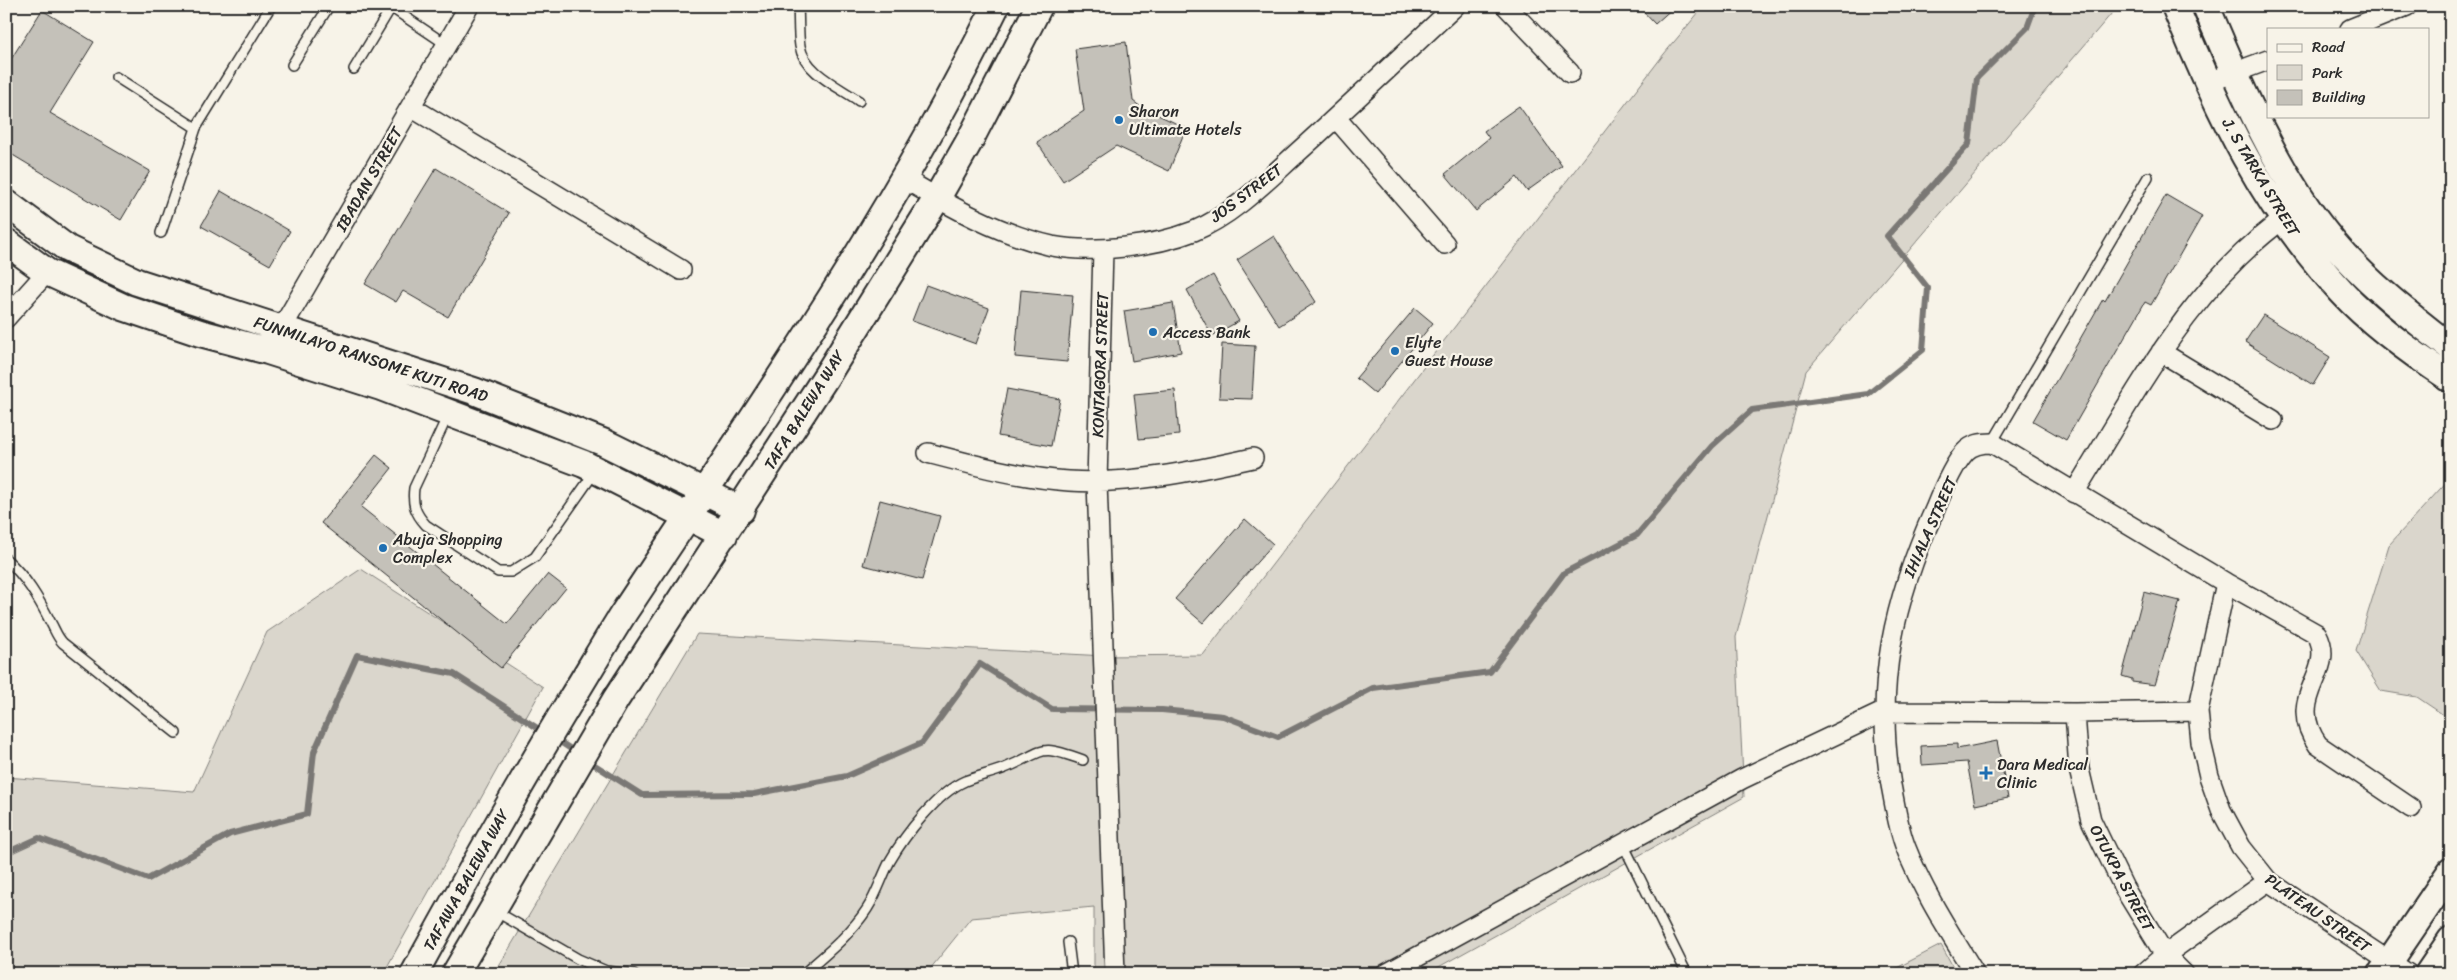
<svg xmlns="http://www.w3.org/2000/svg" width="2457" height="980" font-family="Sriracha,sans-serif">
<style>
.green{fill:#dad6cc;stroke:#82807c}
.lines{fill:none;stroke-linecap:round;stroke-linejoin:round}
.stream{stroke:#7a7874;stroke-width:6}
.building{fill:#c4c1b9;stroke:#2b2b2b}
.lane-casing{stroke:#2b2b2b;stroke-width:12}
.street-casing{stroke:#2b2b2b;stroke-width:22}
.secondary-casing{stroke:#2b2b2b;stroke-width:30}
.lane{stroke:#f7f3e8;stroke-width:9}
.street{stroke:#f7f3e8;stroke-width:19}
.secondary{stroke:#f7f3e8;stroke-width:26}
.poi-dot{fill:#1f6fb2;stroke:#f7f3e8;stroke-width:2}
.labels{text-anchor:middle;dominant-baseline:central;stroke-width:4.5;stroke-linejoin:round;paint-order:stroke}
.poi-label{font-size:16px;fill:#2b2b2b;stroke:#f7f3e8;text-anchor:start}
.street-label{font-size:16px;fill:#2b2b2b;stroke:#f7f3e8}
</style>
<rect width="100%" height="100%" fill="#f7f3e8"/>
<filter id="ink" filterUnits="userSpaceOnUse"><feTurbulence type="fractalNoise" baseFrequency=".02" numOctaves="2"/><feDisplacementMap in="SourceGraphic" scale="10" xChannelSelector="R" yChannelSelector="G"/><feConvolveMatrix kernelMatrix="1 2 1 2 8 2 1 2 1" color-interpolation-filters="sRGB"/></filter>
<g filter="url(#ink)">
<path class="green" d="M1704,6h414l-312,365 -70,266 8,160 -318,177h-332v-67l-123,11 -45,56h-432l203,-340 408,22 98,-1 461,-601z
M2451,477v243l-34,-23 -36,-6 -25,-40 33,-106z
M361,569l182,118 -160,287h-377v-197l188,15 73,-160z
M1941,945l16,29h-72z"/>
<g class="lines">
<path class="stream" d="M554,738l23,15
M587,760l55,35 112,-1 93,-18 75,-33 58,-79 72,45 110,1 61,6 55,21 95,-49 117,-16 74,-99 73,-38 75,-89 40,-36 116,-16 55,-44 5,-62 -41,-52 82,-92 8,-66 50,-50 8,-22
M6,853l33,-15 109,41 82,-45 77,-20 7,-62 43,-97 97,19 91,59"/>
</g>
<path class="building" d="M1638,6h37l-20,18z
M42,10l52,32 -44,71 100,58 -29,49 -115,-69v-84z
M1126,42l7,59 8,6 45,21 -17,43 -53,-25 -53,35 -26,-39 47,-31 -9,-62z
M1519,106l43,60 -35,25 -10,-14 -41,34 -31,-37 44,-36 -5,-7z
M436,168l73,45 -61,104 -45,-26 -7,11 -31,-18z
M221,191l69,40 -20,34 -69,-39z
M2166,195l36,21 -51,89 -6,-3 -79,138 -33,-19 70,-122 2,2z
M1274,236l42,66 -37,24 -42,-66z
M1213,275l26,46 -27,15 -25,-46z
M926,285l63,23 -13,36 -64,-23z
M1021,290l52,5 -6,67 -52,-5z
M1173,303l8,49 -49,9 -8,-50z
M1415,308l18,15 -58,71 -19,-16z
M2263,315l67,42 -17,28 -68,-43z
M1222,344l33,2 -3,53 -33,-1z
M1007,389l53,10 -9,47 -53,-10z
M1175,390l4,45 -40,4 -5,-45z
M376,455l16,13 -31,39 146,117 41,-50 18,14 -65,80 -180,-145z
M880,500l60,16 -18,64 -59,-15z
M1245,519l28,25 -70,79 -28,-24z
M2144,592l36,9 -25,84 -23,-3v-3l-10,-3z
M1997,741l11,57 -33,7 -8,-43 -45,3 -1,-19 36,-2v5z"/>
<g class="lines">
<g class="lane-casing">
<path id="lane" d="M389,6l58,39
M798,6c1,13 0,27 2,40 4,26 39,41 59,55
M292,65l37,-59
M354,69l38,-63
M116,77l80,51 75,-122
M161,233l35,-105
M448,415l-34,73c-2,16 1,25 12,37l72,47h13l24,-15 59,-84
M1992,443l156,-266
M6,559c20,18 33,40 45,64 4,7 6,14 12,20l113,90
M1623,844l64,130
M495,911l83,48 28,12 28,3
M1068,942l4,32
M803,974c22,-19 48,-40 64,-65 10,-15 15,-33 23,-48 15,-26 47,-68 75,-80 13,-5 27,-8 40,-13 42,-17 31,-25 78,-8"/>
</g>
<g class="street-casing">
<path id="street" d="M1506,6l64,67
M2350,29l57,-23
M2206,83l62,-23
M411,107l270,163
M1336,118l109,126
M905,179c46,28 94,55 147,67 41,8 104,0 142,-15 39,-16 72,-50 103,-78 53,-48 106,-98 158,-147
M1103,249l-6,233 18,492
M6,318l41,-46
M276,338l193,-332
M2161,352l112,68
M928,453c46,12 94,25 141,28 62,4 125,-10 184,-23
M2074,493c62,-100 119,-213 219,-281
M2226,583l-28,128 3,31 8,34 12,34 20,37 27,34 140,93
M2075,713l4,56 12,51 33,68 41,67 19,19
M1386,974l356,-195 141,-67 192,1 123,-2
M1975,974c-25,-41 -52,-82 -69,-126 -8,-20 -11,-43 -15,-63 -17,-100 3,-185 44,-276 6,-15 19,-45 30,-57 7,-8 17,-9 27,-9l234,140 91,51c21,40 -34,62 1,111l93,63
M2143,974l22,-19 103,-74"/>
</g>
<g class="secondary-casing">
<path id="secondary" d="M2175,6c43,105 89,202 167,286 30,33 71,62 109,87
M2206,6c33,79 71,169 126,235 34,41 77,74 119,107
M6,203l62,46 69,33 337,109 131,52 136,67
M6,242l41,30 76,35 77,26 68,18 113,36 68,26 135,51 140,71
M414,974c51,-93 103,-185 158,-276 18,-29 35,-59 53,-87 131,-198 267,-392 371,-605
M455,974l161,-275 211,-324 110,-177 33,-58 69,-134
M2381,974l70,-103
M2428,974l23,-34"/>
</g>
<use href="#lane" class="lane"/>
<use href="#street" class="street"/>
<use href="#secondary" class="secondary"/>
</g>
</g>
<g class="poi-dot">
<circle cx="1119" cy="120" r="5"/>
<circle cx="1153" cy="332" r="5"/>
<circle cx="1395" cy="351" r="5"/>
<circle cx="383" cy="548" r="5"/>
<path d="M1983.5 765.5h5v5h5v5h-5v5h-5v-5h-5v-5h5z"/>
</g>
<g class="labels">
<g class="poi-label">
<text x="1129" y="111">Sharon<tspan x="1129" dy="18">Ultimate Hotels</tspan></text>
<text x="1163" y="332">Access Bank</text>
<text x="1405" y="342">Elyte<tspan x="1405" dy="18">Guest House</tspan></text>
<text x="393" y="539">Abuja Shopping<tspan x="393" dy="18">Complex</tspan></text>
<text x="1997" y="764">Dara Medical<tspan x="1997" dy="18">Clinic</tspan></text>
</g>
<g class="street-label">
<text transform="translate(2261 177) rotate(59)">J. S TARKA STREET</text>
<text transform="translate(369 179) rotate(-60)">IBADAN STREET</text>
<text transform="translate(1246 193) rotate(-37)">JOS STREET</text>
<text transform="translate(371 359) rotate(18)">FUNMILAYO RANSOME KUTI ROAD</text>
<text transform="translate(1100 365) rotate(-88)">KONTAGORA STREET</text>
<text transform="translate(804 410) rotate(-58)">TAFA BALEWA WAY</text>
<text transform="translate(1930 527) rotate(-66)">IHIALA STREET</text>
<text transform="translate(2122 878) rotate(62)">OTUKPA STREET</text>
<text transform="translate(466 880) rotate(-61)">TAFAWA BALEWA WAY</text>
<text transform="translate(2318 913) rotate(35)">PLATEAU STREET</text>
</g>
</g>
<rect width="2457" height="980" fill="none" stroke="#f7f3e8" stroke-width="25"/>
<rect x="12" y="12" width="2432" height="955" fill="none" stroke="#2b2b2b" stroke-width="2" filter="url(#ink)"/>
<rect x="2267" y="28" width="162" height="90" fill="#f7f3e8" stroke="#a5a39c"/>
<rect x="2277" y="44" width="25" height="8" fill="#f7f3e8" stroke="#a5a39c"/>
<text x="2312" y="52" font-size="15" fill="#2b2b2b">Road</text>
<rect x="2277" y="65" width="25" height="15" fill="#dad6cc" stroke="#a5a39c"/>
<text x="2312" y="78" font-size="15" fill="#2b2b2b">Park</text>
<rect x="2277" y="90" width="25" height="15" fill="#c4c1b9" stroke="#a5a39c"/>
<text x="2312" y="102" font-size="15" fill="#2b2b2b">Building</text>
</svg>
